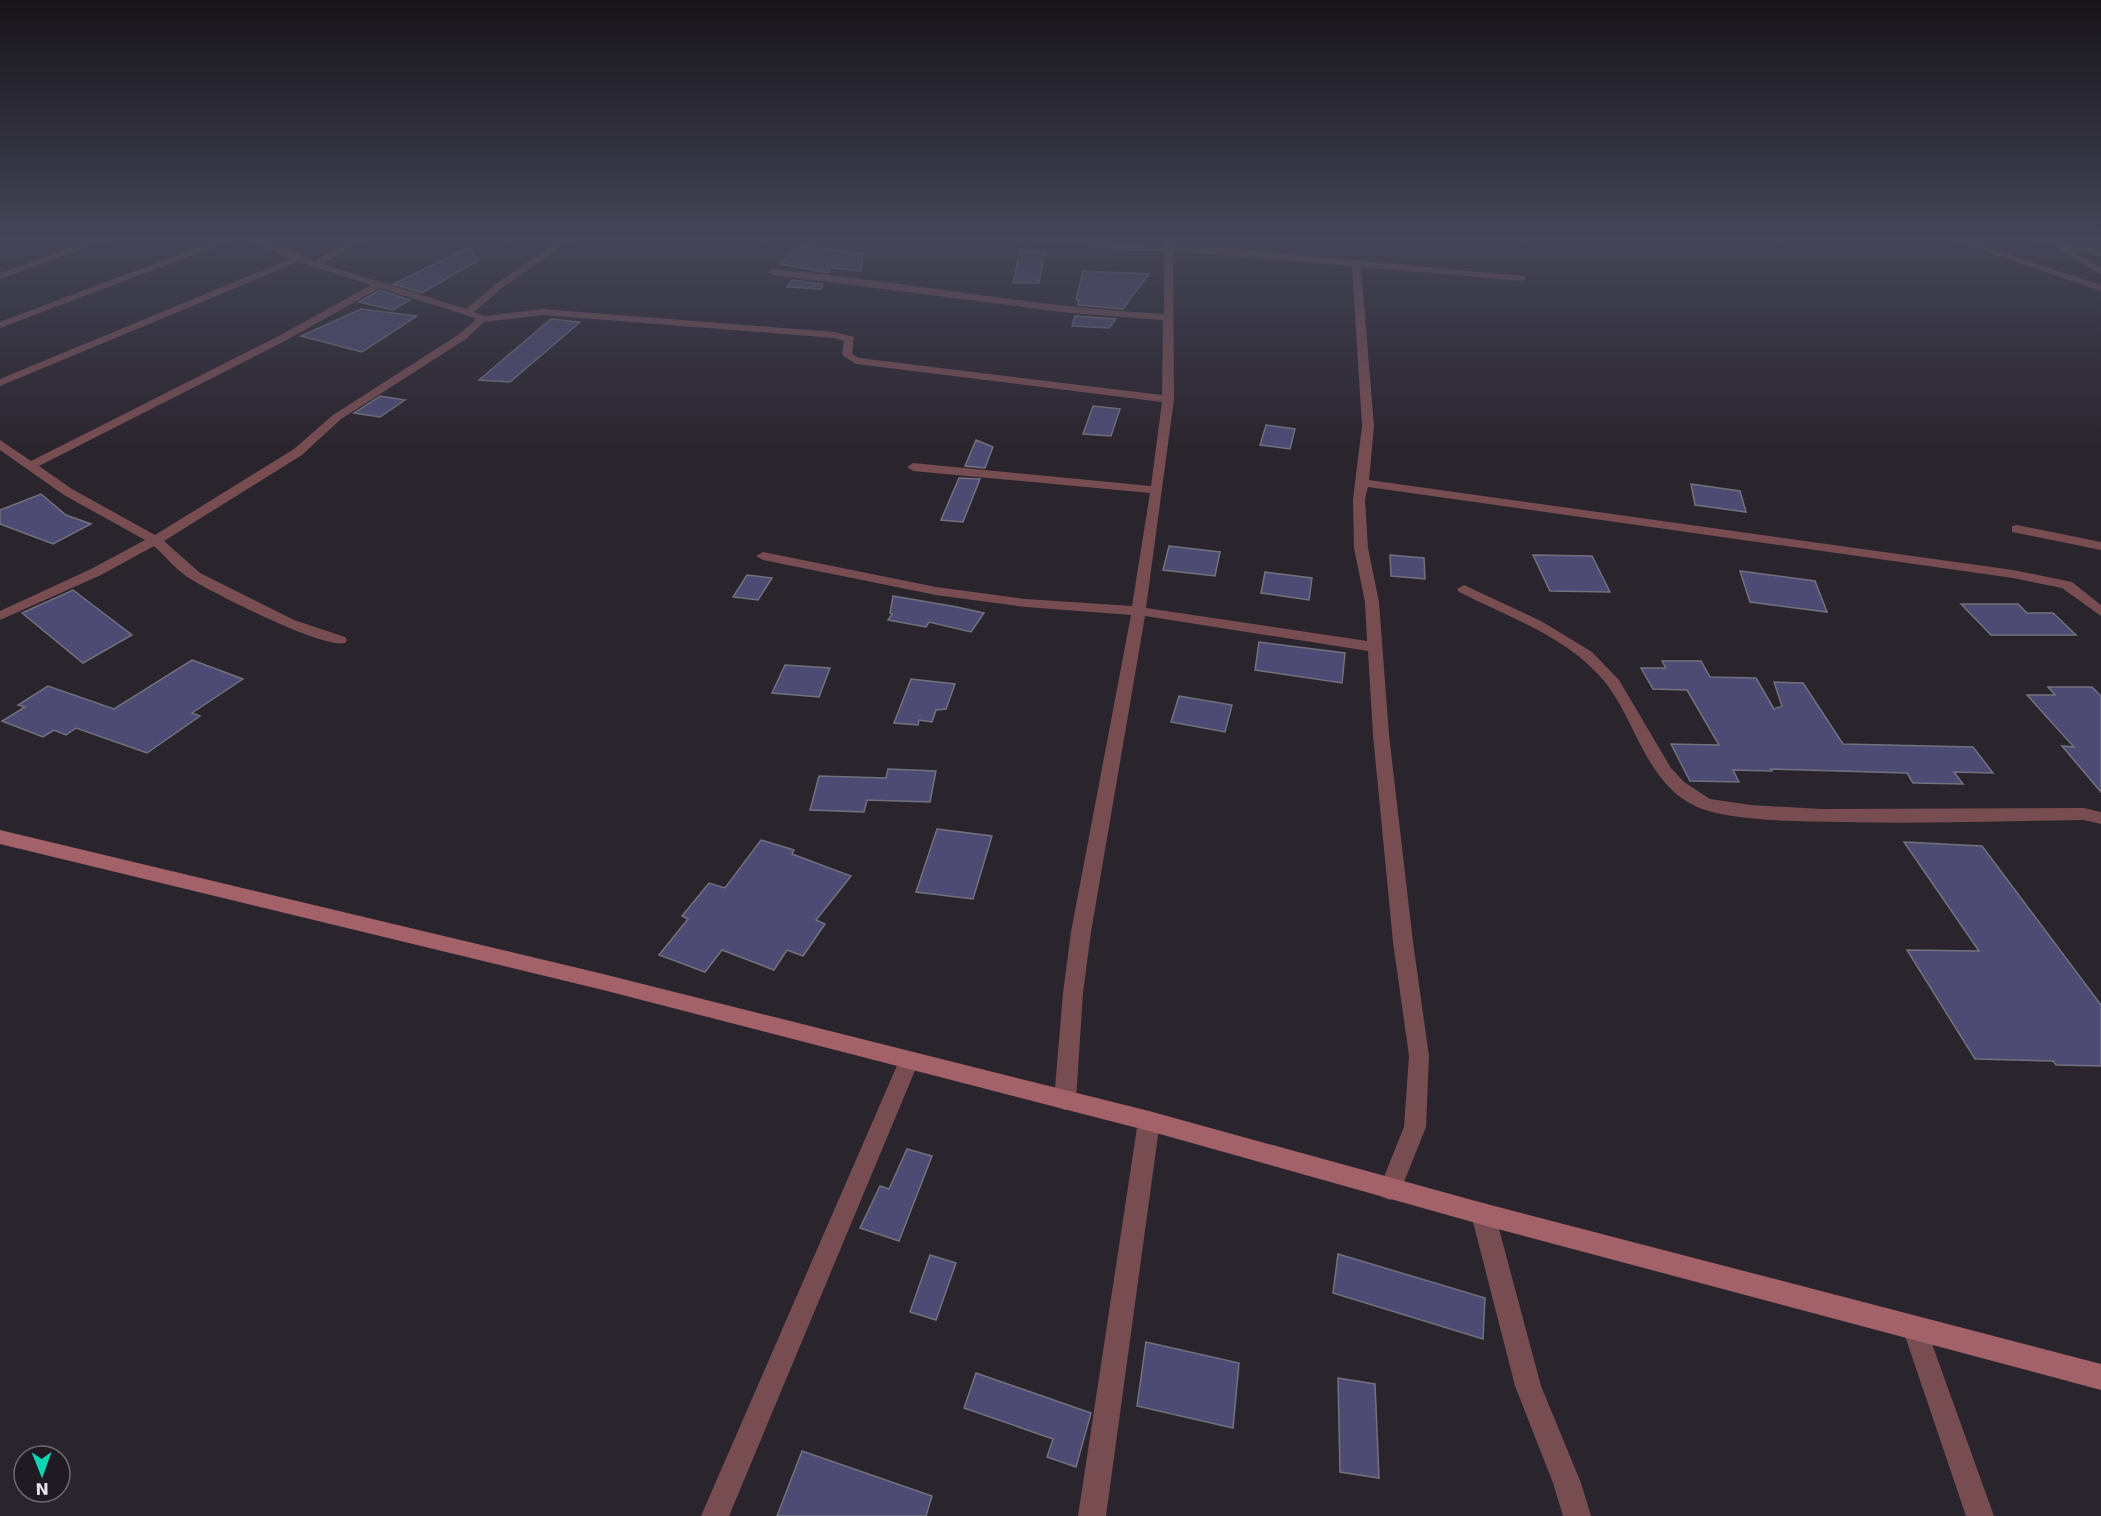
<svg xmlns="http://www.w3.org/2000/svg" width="2101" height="1516" font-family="'DejaVu Sans',sans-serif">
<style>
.building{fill:#4d4b74;stroke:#71727e;stroke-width:1.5}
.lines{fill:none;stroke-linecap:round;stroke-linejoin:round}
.minor{fill:#774d52;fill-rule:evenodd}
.secondary{fill:#a36169;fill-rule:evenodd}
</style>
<rect width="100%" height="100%" fill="#2a242d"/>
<path class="building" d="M798,245l65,8 -2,18 -31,-3 -2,5 -48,-9z
M470,247l7,14 -55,32 -29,-9z
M1020,250l25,1 -6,32h-26z
M1083,271l66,3 -26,35 -45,-4 1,-5h-3z
M792,280l31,4 -2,5 -34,-2z
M380,290l30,10 -17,10 -34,-8z
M361,309l56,7 -55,36 -61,-16z
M1075,316l41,3 -7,9 -37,-2z
M551,319l29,3 -70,60 -31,-2z
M380,396l25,4 -25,17 -26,-4z
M1093,406l27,3 -9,27 -28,-2z
M1266,425l29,4 -5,20 -30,-4z
M976,440l17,7 -8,21 -20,-2z
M959,478l21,1 -17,43 -22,-2z
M1691,484l49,7 6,21 -51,-7z
M41,494l25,21 25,9 -38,20 -53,-20v-14z
M1169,546l51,6 -5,24 -52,-6z
M1390,555l34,3 1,21 -34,-3z
M1533,555l59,1 18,36 -60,-1z
M1740,571l75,10 12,31 -77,-10z
M1265,572l47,6 -3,22 -48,-7z
M747,575l25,3 -14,22 -25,-3z
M73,590l59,45 -49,28 -61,-50z
M893,596l64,11 27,6 -13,19 -42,-10 -3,5 -38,-7 4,-6 -2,-1z
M1961,604h57l9,9h26l23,22h-85z
M1259,642l86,11 -3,30 -87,-13z
M192,660l51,19 -51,34 8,3 -53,37 -71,-25 -10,7 -12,-5 -11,7 -41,-16 23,-14 -7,-2 30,-19 66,23z
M1662,661h39l9,16 46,1 18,31 8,-3 -8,-24 29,1 40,61 130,3 20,26 -39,-1 9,12 -50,-1 -6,-10 -136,-4 1,2 -39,-1 6,12 -49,-1 -19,-37 48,1 -32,-55 -34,-1 -12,-21h25z
M785,665l45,3 -11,29 -47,-4z
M911,679l44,5 -9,25 -10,1 -4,12 -13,-2 -1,5 -24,-2z
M2048,687h44l9,9v96l-39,-46 12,1 -47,-52h28z
M1179,696l53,9 -7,27 -54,-10z
M888,769l48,2 -6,31 -63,-2 -3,12 -54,-2 9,-34 67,2z
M937,829l55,7 -19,63 -57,-7z
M761,840l33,10 -2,4 59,22 -35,44 9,4 -22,32 -16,-6 -13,20 -52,-20 -17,22 -46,-17 29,-36 -6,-3 27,-33 16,5z
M1904,842l78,4 119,159v61l-45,-1 -3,-4 -78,-2 -68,-109 72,1z
M907,1149l25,7 -33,85 -39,-13 20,-42 9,3z
M1338,1254l147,44 -2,41 -150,-46z
M930,1255l26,8 -20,57 -26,-8z
M1146,1342l93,21 -6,65 -96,-22z
M976,1373l115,40 -15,54 -29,-10 6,-18 -89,-31z
M1338,1378l37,6 4,94 -39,-6z
M802,1451l130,45 -6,20h-149z"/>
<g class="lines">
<path class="minor" d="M104,236h14l-118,43v-6z
M228,236h26l61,25 43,-25h11l-46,28 143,45 30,-25 69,-48h11l-74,52 -28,24 11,4 58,-7 291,23 20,5 -2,17 7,4 303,37 1,-75 -93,-7 -297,-38 -5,-3 5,-3c131,12 259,38 391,45v-63h-37l-125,-15 162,10 1,-10h8v10h29l320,30 3,1v4l-164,-14 13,159 -5,54 644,90 59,12 29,23v11l-39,-28 -49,-10 -645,-91 -3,12 3,49 11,54 10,133 24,207 16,114 -3,71 -28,70 -8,3 -8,-3 -3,-8 25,-62 5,-71 -16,-114 -20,-207 -5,-84 -223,-35 -54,316 -8,61 -7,107 -3,7 -8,3 -8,-3 -3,-7 9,-107 8,-61 60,-317 -105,-8 -90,-12 -173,-35 -7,-4 7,-4 173,35 90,12 106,7 18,-113 -237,-22 -6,-4 6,-4 238,23 11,-84 -306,-38 -14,-9 2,-14 -10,-3 -291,-23 -59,7 -18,17 -125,80 -39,36 -138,86 36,32 94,47 51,17 2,3 -2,3c-23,6 -129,-49 -153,-63 -14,-8 -26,-23 -38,-34l-53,29 -101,45v-9l91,-42 54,-29 -81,-45 -64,-45v-10l31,21 244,-123 96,-53 -73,-23 -298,124v-7l290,-120 -49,-22 -241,91v-6zM1173,251l179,15 10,160 -9,73 1,49 11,54 2,39 -221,-33 28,-209zM380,288l95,30 -1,3 -16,14 -125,80 -39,34 -139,86 -83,-46 -33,-23 244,-124z
M1940,236h14l147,49v6z
M2037,236h11l15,9 4,-2 34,7v6l-32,-7 32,19v7z
M2017,525l84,17v8l-89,-18v-6z
M1464,585l77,36 51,31 27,28 52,88 13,14 26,17 41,6 71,4 262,-1 17,4v12l-17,-4c-80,1 -161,4 -241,2 -42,-1 -86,0 -127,-9 -17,-4 -32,-11 -44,-23 -30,-29 -40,-71 -64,-104 -36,-48 -98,-68 -149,-94l-2,-3z
M909,1052l7,2 3,7 -190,455h-28l198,-455 3,-7z
M1149,1111l8,3 3,7 -54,395h-28l60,-395 3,-7z
M1483,1203l8,3 4,8 46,172 40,97 10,33h-28l-10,-33 -38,-97 -44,-172 4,-8z
M1915,1318l9,3 3,9 67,186h-28l-63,-186 3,-9z"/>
<path class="secondary" d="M0,830l603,144 546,137 334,92 618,161v26l-618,-165 -334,-94 -546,-141 -603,-146z"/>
</g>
<linearGradient id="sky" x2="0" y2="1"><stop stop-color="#171419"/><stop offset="0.53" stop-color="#444557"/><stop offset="1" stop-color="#444557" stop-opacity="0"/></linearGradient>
<rect width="2101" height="449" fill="url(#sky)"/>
<g transform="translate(42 1474) rotate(179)"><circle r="28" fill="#201a23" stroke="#6f6a72" stroke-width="1.5"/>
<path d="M0-4.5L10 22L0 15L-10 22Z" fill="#0ed5b4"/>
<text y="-9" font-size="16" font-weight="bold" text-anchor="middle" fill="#e6e3e9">N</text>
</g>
</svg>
